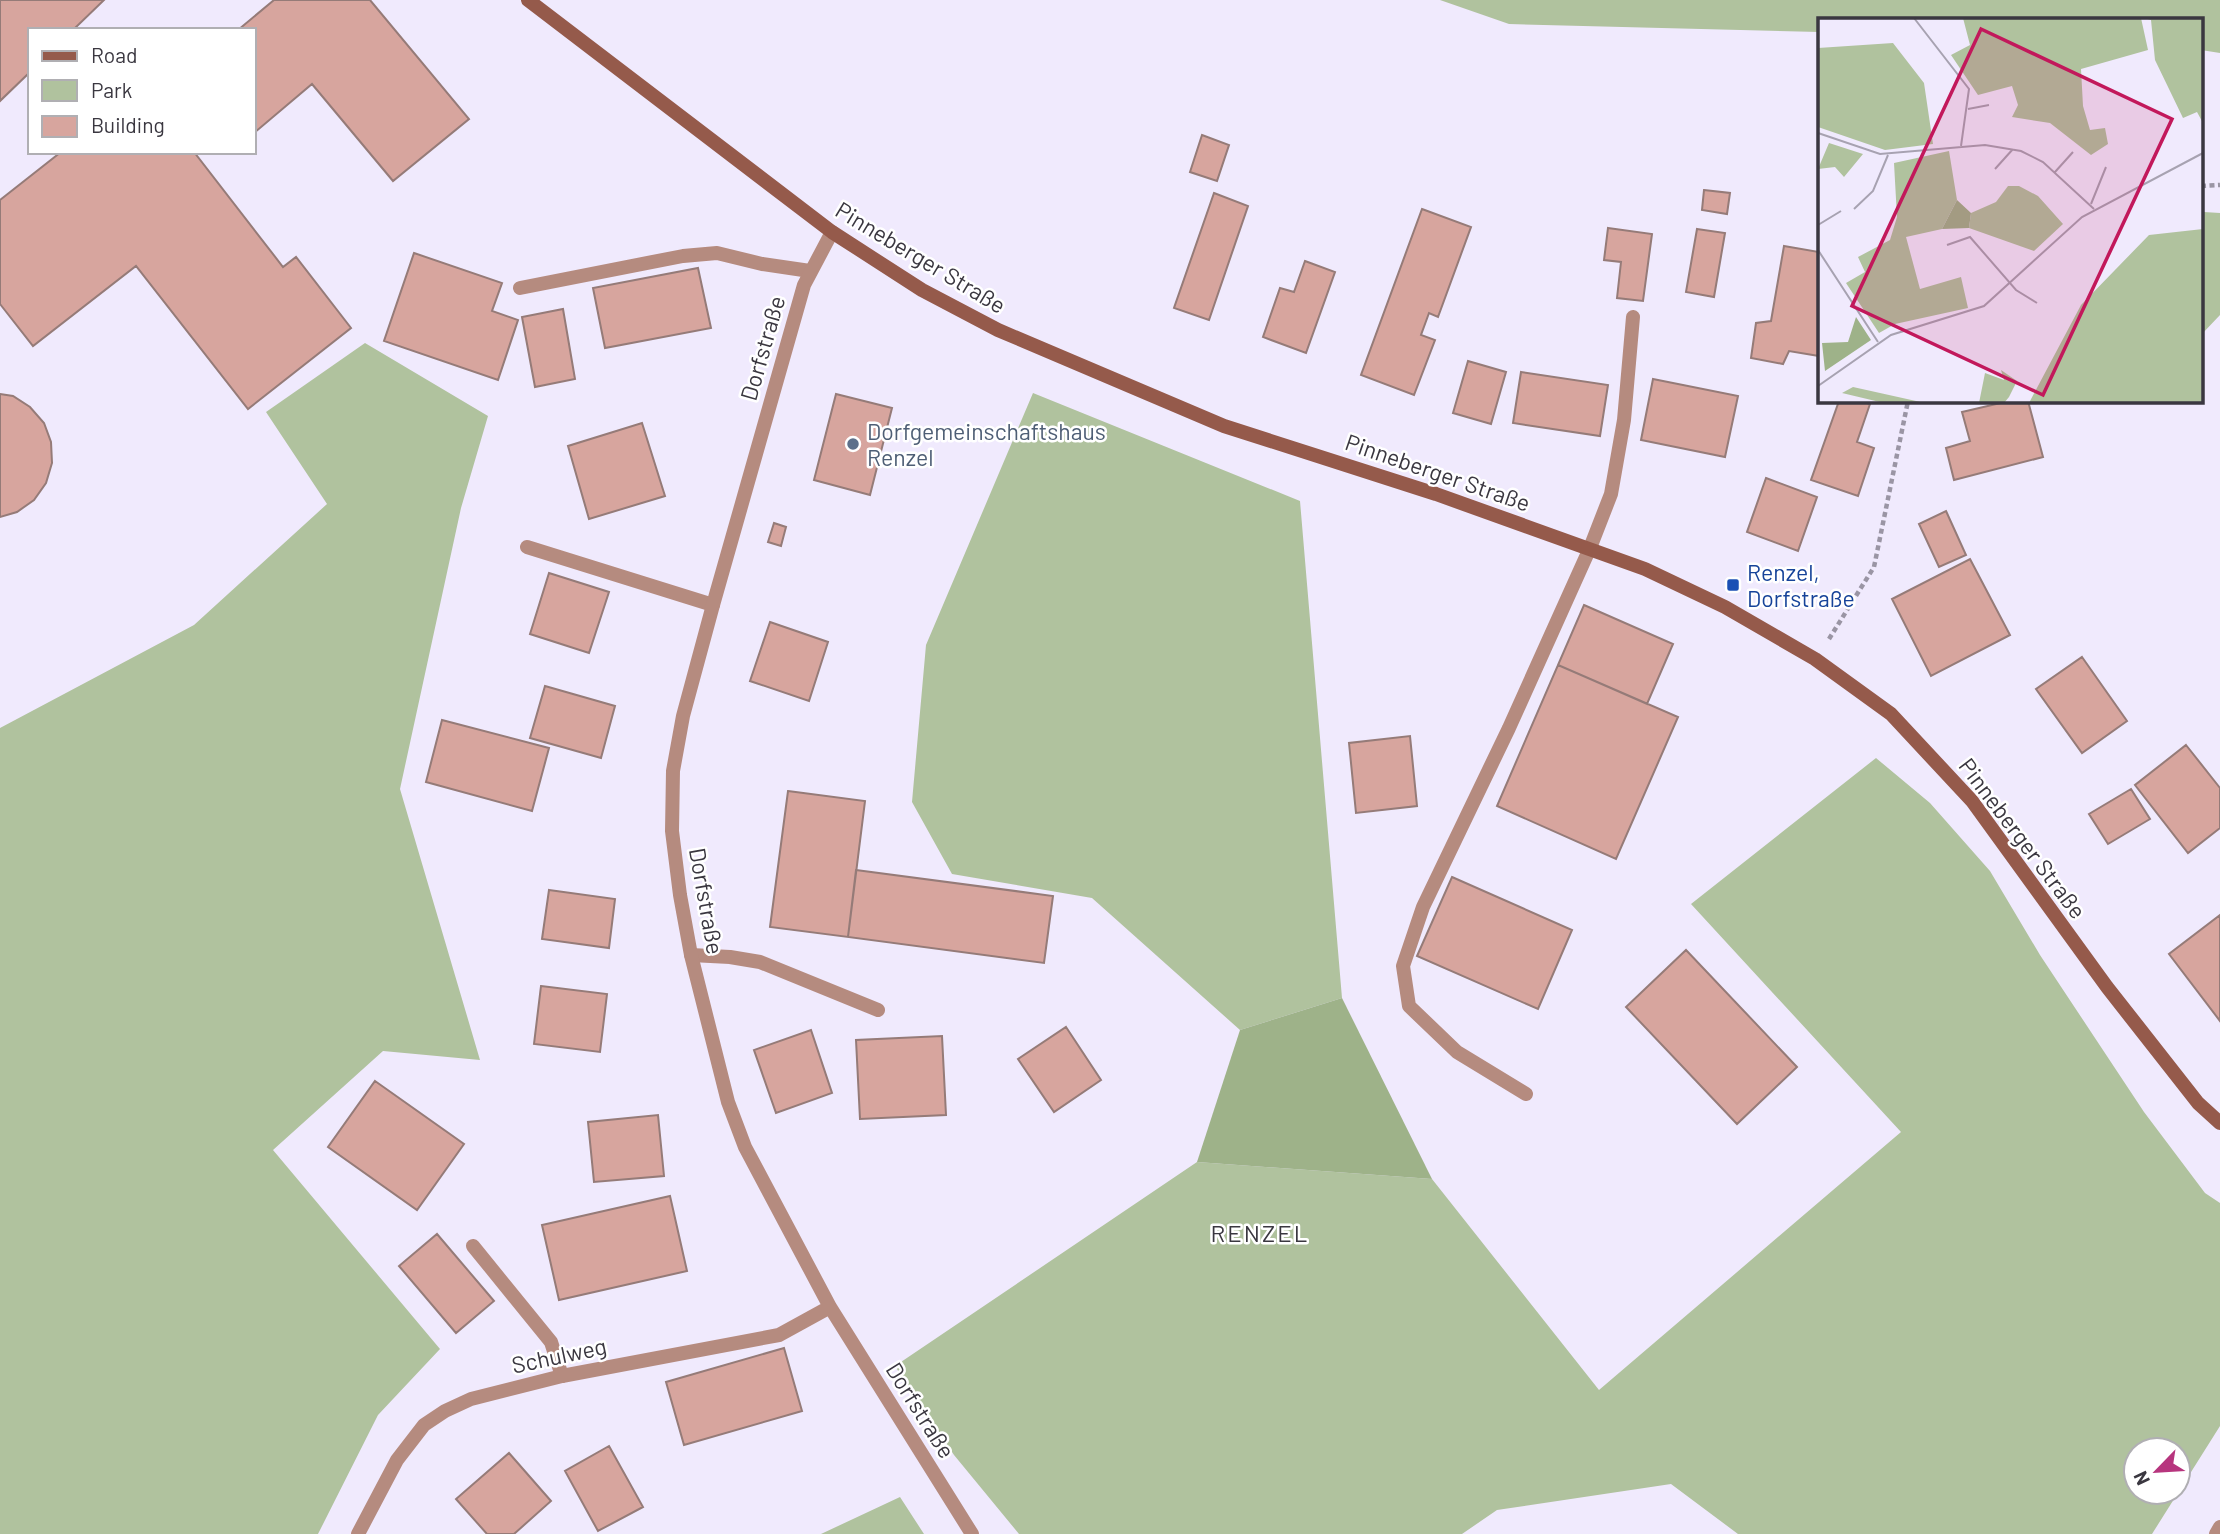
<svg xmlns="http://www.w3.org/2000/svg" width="2220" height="1534" font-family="Barlow,sans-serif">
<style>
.green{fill:#b0c29e;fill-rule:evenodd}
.forest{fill:#9eb289}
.building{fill:#d7a59e;stroke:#957b78;stroke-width:2}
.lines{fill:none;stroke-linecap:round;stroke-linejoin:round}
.path{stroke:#9a95a4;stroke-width:4.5;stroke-dasharray:5 3.5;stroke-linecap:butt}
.service{stroke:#b58b7f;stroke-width:14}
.minor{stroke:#b58b7f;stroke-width:14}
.secondary{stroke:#955a4b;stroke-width:14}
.service-dot{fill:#5c6f8a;stroke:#fff;stroke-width:2.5}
.transit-dot{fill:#1a4fb4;stroke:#fff;stroke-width:2.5}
.labels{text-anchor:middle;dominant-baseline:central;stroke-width:5;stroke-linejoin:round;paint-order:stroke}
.street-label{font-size:23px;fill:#3a3740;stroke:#fff}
.service-label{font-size:23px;fill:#4e5e75;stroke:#fff;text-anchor:start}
.transit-label{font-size:23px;fill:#164399;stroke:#fff;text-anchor:start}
.neighbourhood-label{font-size:24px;letter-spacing:2px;fill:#3a3740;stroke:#fff}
.inset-road{fill:none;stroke:#a7a2b1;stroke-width:2}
.view{fill:#c2185b;fill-opacity:0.15;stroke:#c2185b;stroke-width:3.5}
.inset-edge{fill:none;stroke:#3a3740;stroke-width:3.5}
</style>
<rect width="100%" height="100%" fill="#f0eafd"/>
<path class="green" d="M1440,0h780v53l-19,-3v-31h-382v13l-310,-8z
M2204,212l16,1v102l-19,20v-102z
M365,343l123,73 -27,92 -61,281 80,271 -97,-9 -110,99 167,199 -62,66 -60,119h-318v-806l194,-103 133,-121 -61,-92z
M1033,393l267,108 42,497 -102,32 -148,-132 -140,-24 -40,-72 14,-157z
M1876,758l54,45 60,68 50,84 104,157 61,81 15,10v223l-68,108h-414l-67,-50 -174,26 -35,24h-443l-65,-79 -59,-89 302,-204 235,17 167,211 302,-258 -210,-228zM2136,1450h42v42h-42z
M900,1497l24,37h-103z"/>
<path class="forest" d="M1342,998l90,181 -235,-17 43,-132z"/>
<path class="building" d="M0,0h104l-31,30h-43v42l-30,29z
M274,0h96l99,119 -76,62 -81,-97 -58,49v-103h-16z
M1202,135l27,10 -12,36 -27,-9z
M61,152h133l89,115 13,-10 55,71 -103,81 -112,-143 -103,80 -33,-42v-104z
M1704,190l26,3 -3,21 -25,-4z
M1214,193l34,13 -39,114 -35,-12z
M1422,209l49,18 -33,90 -9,-4 -8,22 14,5 -21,55 -53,-20z
M1608,228l44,6 -9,67 -26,-3 4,-36 -17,-2z
M1697,229l28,4 -11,64 -28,-5z
M1784,246l35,6v104l-30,-5 -6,13 -32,-6 5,-35 15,-2z
M414,253l88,30 -10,28 26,9 -20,60 -114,-39z
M1305,261l30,11 -29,81 -43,-16 17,-49 14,4z
M698,268l13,60 -106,20 -12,-60z
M563,309l12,70 -40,8 -13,-70z
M1468,361l38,11 -15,52 -38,-11z
M1521,372l87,13 -8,51 -87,-13z
M1653,379l85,17 -13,61 -84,-17z
M0,394l13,2 17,11 14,16 7,19 1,21 -6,20 -12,17 -17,12 -17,5z
M836,394l56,14 -22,87 -56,-15z
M1839,401h22l9,3 -13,38 17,6 -16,48 -47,-16z
M2009,401h19l15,56 -89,23 -8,-32 24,-7 -8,-29z
M642,423l23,73 -76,23 -21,-73z
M1766,478l51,19 -19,54 -51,-19z
M1946,511l20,44 -27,12 -20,-43z
M774,523l12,4 -5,19 -13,-4z
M1970,559l40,76 -79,41 -39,-77z
M549,573l60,19 -20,61 -59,-19z
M1584,605l89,39 -26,60 -89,-39z
M770,622l58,20 -19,59 -59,-20z
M2082,657l45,64 -45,32 -46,-64z
M1558,665l120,52 -62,142 -119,-53z
M545,686l70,20 -14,52 -71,-20z
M442,720l107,28 -17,63 -106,-29z
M1410,736l7,70 -61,7 -7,-70z
M2186,745l34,43v40l-32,25 -53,-68z
M2131,789l19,30 -42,25 -19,-30z
M788,791l77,10 -17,136 -78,-10z
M856,870l197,26 -9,67 -196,-26z
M1452,877l120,53 -34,79 -121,-53z
M549,890l66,9 -6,49 -67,-9z
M2220,915v106l-51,-67z
M1686,950l111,117 -60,57 -111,-117z
M541,986l66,8 -7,58 -66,-8z
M1066,1027l35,53 -47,32 -36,-53z
M811,1030l21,63 -56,20 -22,-63z
M942,1036l4,79 -86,4 -4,-79z
M375,1081l89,63 -47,66 -89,-63z
M658,1115l6,61 -70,6 -6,-60z
M670,1196l17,75 -128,29 -17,-75z
M437,1234l57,67 -38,32 -57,-67z
M784,1348l18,63 -118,34 -18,-63z
M609,1446l34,61 -45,24 -33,-60z
M509,1453l42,48 -37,33h-27l-31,-35z"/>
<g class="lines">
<path class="path" d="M2201,186l19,-1
M1829,639l45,-72 34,-166"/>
<path class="service" d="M520,288l163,-32 34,-3 45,11 48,7
M527,547l186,58
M691,955l39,2 30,5 118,48
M1526,1094l-69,-42 -48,-46 -6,-40 20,-59 86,-179 81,-180 21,-54 13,-74 9,-103
M473,1246l78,96 11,34"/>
<path class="minor" d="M832,232l-28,53 -91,320 -30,111 -10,55 -1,60 8,64 11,60 37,147 17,45 85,160 142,227
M358,1534l39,-74 27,-35 21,-14 26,-12 91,-23 217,-41 51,-28
M2216,1534l4,-7"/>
<path class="secondary" d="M528,0l304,232 90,58 76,40 226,96 212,68 209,75 80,38 90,52 76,55 81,87 135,186 91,116 22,20"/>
</g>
<circle class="service-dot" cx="853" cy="444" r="7"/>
<rect class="transit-dot" x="1726" y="578" width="14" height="14" rx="3.5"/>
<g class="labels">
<g class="street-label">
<text transform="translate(921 257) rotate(31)">Pinneberger Straße</text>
<text transform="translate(762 348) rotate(-74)">Dorfstraße</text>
<text transform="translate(1438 472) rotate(19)">Pinneberger Straße</text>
<text transform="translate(2023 838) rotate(53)">Pinneberger Straße</text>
<text transform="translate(707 901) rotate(80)">Dorfstraße</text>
<text transform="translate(559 1355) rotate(-12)">Schulweg</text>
<text transform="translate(921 1410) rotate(58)">Dorfstraße</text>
</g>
<g class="service-label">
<text x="867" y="431">Dorfgemeinschaftshaus<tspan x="867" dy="26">Renzel</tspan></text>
</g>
<g class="transit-label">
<text x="1747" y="572">Renzel,<tspan x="1747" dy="26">Dorfstraße</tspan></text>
</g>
<g class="neighbourhood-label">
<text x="1260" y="1232">RENZEL</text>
</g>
</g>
<g transform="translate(1818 18)">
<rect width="385" height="385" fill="#f0eafd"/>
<path d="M145,0h178l7,32 -67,19 2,37 7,24 15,-2 3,16 -17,11 -41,-32 -38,-6 6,-12 -6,-19 -34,9 -27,-40 19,-10zM326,0h59v105l-6,-11 -14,6 -28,-58 -4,-40zM75,25l31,40 9,61 -48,6 -67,-23v-79zM11,125l34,11 -19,23 -9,-10 -17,2zM131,133l8,49 -15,29 -36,8 14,52 41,-12 7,31 -73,16 -16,9 -33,-50 19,-11 -7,-15 32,-17 7,-23 -3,-54zM190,168h11l19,10 25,28 -29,27 -65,-23 2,-15 25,-11zM385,211v174h-174l52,-98 68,-70zM183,352l16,11 -8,16 -5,6h-25l6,-30 19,7zM35,369l72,16h-41l-42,-10z" fill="#b0c29e"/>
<path d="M139,182l14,13 -2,15 -27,1zM38,299l15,23 -46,31 -3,-28 26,-1z" fill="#9eb289"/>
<path class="inset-road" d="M96,0l55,71 -8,57M150,91l21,-4M0,115l62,21 105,-9 36,6 22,11 51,47M177,151l18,-20M237,154l18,-20M273,186l15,-37M36,191l19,-18 15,-36M0,207l23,-14M129,227l23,-8 46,53 21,13M0,232l60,92M0,368l73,-51 93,-29 98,-89 121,-64"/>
<path class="view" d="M163,11l191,90 -129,276 -191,-89z"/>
<rect width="385" height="385" class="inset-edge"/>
</g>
<rect x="28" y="28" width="228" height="126" fill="#ffffff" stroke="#b0afb3" stroke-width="2"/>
<rect x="42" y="51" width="35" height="10" fill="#955a4b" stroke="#b0afb3" stroke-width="2"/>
<text x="91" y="63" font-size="21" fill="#3a3740">Road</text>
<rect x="42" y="80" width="35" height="21" fill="#b0c29e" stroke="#b0afb3" stroke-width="2"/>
<text x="91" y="98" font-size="21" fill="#3a3740">Park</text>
<rect x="42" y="116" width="35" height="21" fill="#d7a59e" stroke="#b0afb3" stroke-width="2"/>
<text x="91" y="133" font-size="21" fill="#3a3740">Building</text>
<g transform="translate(2157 1471) rotate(245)"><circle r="33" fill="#ffffff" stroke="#b0afb3" stroke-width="2"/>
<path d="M0-5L12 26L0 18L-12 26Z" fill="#b7357e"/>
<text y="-10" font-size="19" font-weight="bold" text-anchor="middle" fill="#3a3740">N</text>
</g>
</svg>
